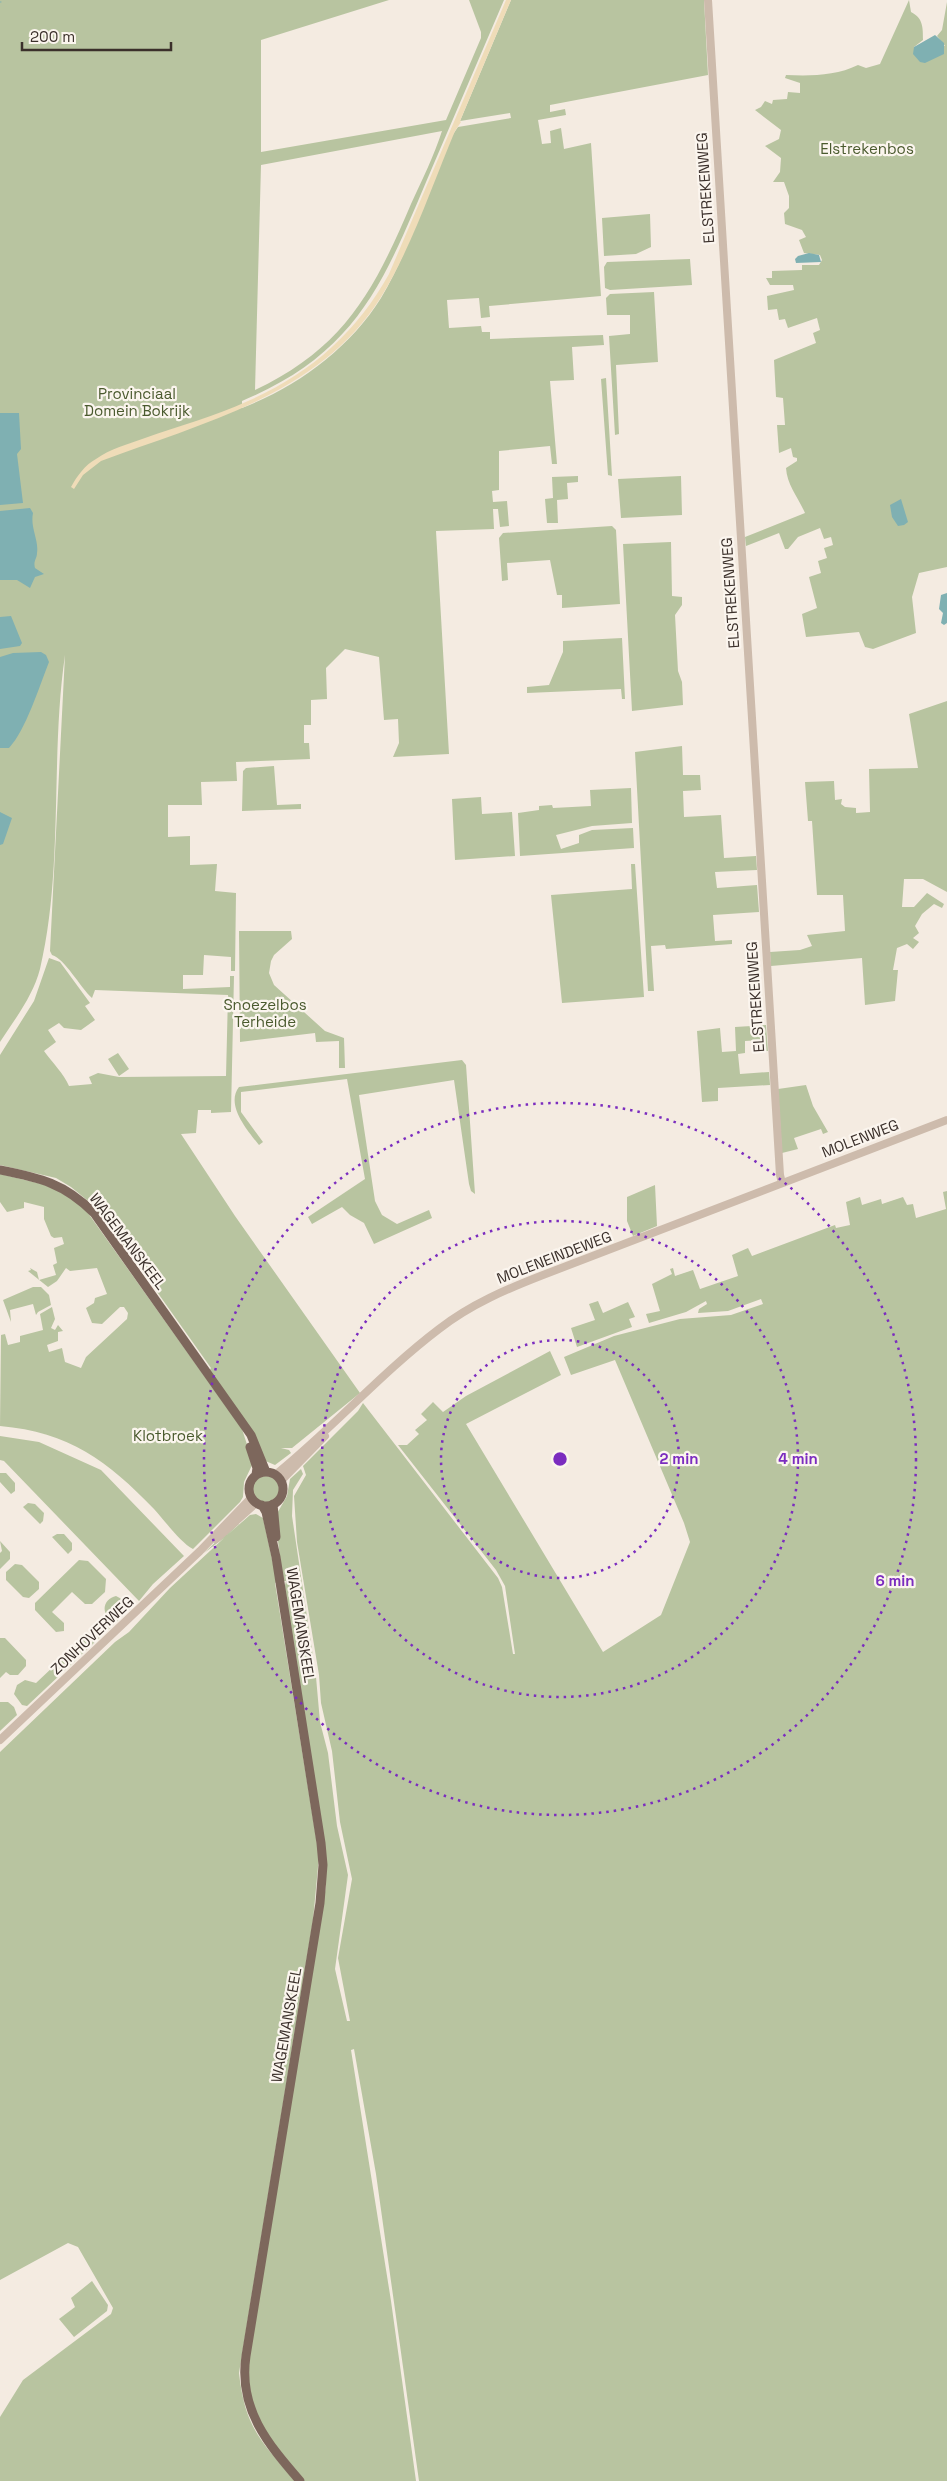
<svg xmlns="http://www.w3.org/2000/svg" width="947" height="2481" font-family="'Space Grotesk',sans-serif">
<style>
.green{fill:#b8c4a0;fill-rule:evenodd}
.sand{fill:#efdcb8}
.water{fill:#7fb0b2}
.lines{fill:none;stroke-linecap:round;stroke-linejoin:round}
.stream{stroke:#7fb0b2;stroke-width:1}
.minor{stroke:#cdbbac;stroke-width:8}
.major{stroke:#7d675c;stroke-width:9}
.ring{fill:none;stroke:#7b2cbf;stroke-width:2.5;stroke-dasharray:2.5 5}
.labels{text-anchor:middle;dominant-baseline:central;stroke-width:4.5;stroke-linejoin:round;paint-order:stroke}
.park-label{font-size:15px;fill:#4a5a2e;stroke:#fbf5ee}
.street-label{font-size:15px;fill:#3b302b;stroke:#fbf5ee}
.centre{fill:#7b2cbf;stroke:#fbf5ee;stroke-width:2.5}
.ring-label{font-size:15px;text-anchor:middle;font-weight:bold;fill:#7b2cbf;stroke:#fbf5ee;stroke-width:4.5;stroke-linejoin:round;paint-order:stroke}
</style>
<rect width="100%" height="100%" fill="#f4ebe1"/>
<path class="green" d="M0,0h389l-128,40v112l185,-32 35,-82v-6l-12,-32h35c-24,56 -48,112 -72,168 -47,110 -71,183 -190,233v7c55,-21 108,-60 139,-110 18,-30 30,-62 43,-94 9,-21 21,-60 34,-77l53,-9 -1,-5 -50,8 51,-121h193l4,75 -158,30v7l15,-3 1,6 -28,5 4,24 9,-1 -1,-12 11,-3 3,21 27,-6 10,153 -112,10 1,11 -9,1 -2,-20 -32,2 2,28 32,-2 1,6h8v7l113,-4 1,10 -32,2 2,33 -24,1 7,83h-5l-2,-18 -51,5v39l-7,1 1,11 14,-1 2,25 -9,1 -2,-18h-5l1,20 -58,2 13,223 -56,3 6,-14 -1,-24 -14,1 -5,-63 -34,-8 -19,19 1,31 -16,1v25h-7v18h5l1,16 -74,3 1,19 -36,1 1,23h-34v32l22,-1v29l27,-1 -2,27 21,2 -1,78h-4v-14l-27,-2 -1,20h-20v14l47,-2v-11h4l-3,136 -20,1v-3h-13l-2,23 -15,1 54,82 125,177 -68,55h-11l8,2 2,3 -16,12 -12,-5 -54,-89 2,-3 -90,-127 -28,-36 -22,-18 -15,-9 -56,-13v-110l34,-54 15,-43 11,4 30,41 -5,3 10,14 -14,10 -17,-2 -5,-5 -11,7 8,12 -12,9c8,11 20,23 25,35l23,-2 -3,-7 9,-4 21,4 107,-1 2,-81 -133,-5 -3,8c-12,-11 -27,-39 -40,-43l-2,-4 15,-296c-15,103 -1,212 -25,314 -7,27 -25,50 -40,73zM442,131c-8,25 -20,49 -31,73 -37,87 -67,144 -156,186l6,-225z
M909,0l2,12c12,6 12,15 12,28l-9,7 31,-1 -8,-10 5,-6 5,-28v565l-28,6 -7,24 4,36 -43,16 -8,-2 -6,-15 -53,5 -4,-23 15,-6 -8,-31 12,-4 -3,-12 9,-3 -3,-10 9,-3 -2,-8 -7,2 -4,-11 -22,9 -10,12h-3l-6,-16 -33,13 -1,-9 60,-24c-7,-16 -18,-28 -19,-45l11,-7v-3l-4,-1 -2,-9 -12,5 -2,-28h8l-2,-27 -7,-1 -2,-37 42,-17 -3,-10 7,-3 -3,-12 -29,10 -3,-9 -6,1 -2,-11 -9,1 -1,-14 27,-6 -1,-5h-23l-4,-7h6v-7l30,-1v-5h17l3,-5 -2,-5 -16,-2 -5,-13 7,-3 -4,-7 -17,-6 -1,-11 5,-5v-12l-5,-14h-11l7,-10 1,-14 -16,-12 14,-7 2,-9 -26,-20 6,-3 4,-6 7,3 1,-4 14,-1 1,-7 12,1v-10l-15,-5 1,-3c24,1 50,1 72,-10l8,3 14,-4z
M650,214l1,33 -15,7 -32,2 -2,-38z
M690,259l2,26 -82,5 -5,-2 -1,-21 3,-5z
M654,292l4,70 -42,3 3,69 -4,1 -6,-99 21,-2v-19h-23l-1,-17 4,-4z
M606,378l6,98 -4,-1 -7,-96z
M578,476v6l-11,1 1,16 -11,1 1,23h-11l-2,-24 8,-1 -1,-21z
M681,476l1,39 -61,3 -3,-39z
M612,526l4,4 4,74 -58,4v-13h-5l-7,-35 -43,3 1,17 -6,1 -3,-43 4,-5z
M671,542l1,54 10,1v8l-7,10 3,56 4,11 1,23 -51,6 -9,-167z
M622,638l3,61h-3l-1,-10 -94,4v-6l22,-2 14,-33v-11z
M947,701v191l-24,-13h-19l-2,28h12l13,-14 17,11 -2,4 -8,-4 -12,10 -7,12 4,7 -6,5 6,4 -6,7 -6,-5 -10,4 -4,22h5l-3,31 -30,4 -3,-47 -91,8 -1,-14 30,-2 12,-4 -5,-11 38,-4 -2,-36h-26l-5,-74h-4l-3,-39 29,-1 1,19 7,-1 -1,5 4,3 11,1v5l14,-1 -1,-43 49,-1 -9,-54z
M682,746l1,29h17l1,15 -18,1 1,26 37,-2 3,43 32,-2 1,14 -42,2 2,16 40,-3 2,27 -46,3 2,26 17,-1v4l-66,5 -1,-4 -14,1 3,45h-6l-13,-239z
M274,766l3,39 24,-1v5l-59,2 1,-40 3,-3z
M631,788l1,35 -40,3 -36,9 5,14 18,-6v-8l13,-5 41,-2 1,20 -114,8 -2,-43 21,-3v-4l13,-1 1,3 38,-2 -1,-16z
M481,797l1,17 30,-2 3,44 -60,4 -3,-61z
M631,864h4l9,133 -82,6 -11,-108 81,-6z
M239,931h52l1,8 -18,16 -3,6 -2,12 5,12 51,46 19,7 1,30h-6v-27l-23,1 -1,-9 -75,9z
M766,1025l2,26h-5l-1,-11 -17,1v12l-7,1 2,20 29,-2 1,13 -52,3v13l-16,1 -5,-71 23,-3 2,24 14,-1 -1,-24z
M118,1053l11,16 -10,7 -11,-17z
M462,1060l4,5 9,129 -4,-3 -2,-7 -15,-104 -95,15 16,106 7,14 15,9 32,-14 3,8 -58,26 -10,-21 -14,-8 -8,-8 -30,17 -4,-7 57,-38 -18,-100 -106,13v20l22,30 -4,3c-11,-14 -34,-40 -20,-58z
M806,1085l7,21 15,26 -5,2 -2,-5 -27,9 4,11 -16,4 -4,-64z
M0,1174l50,12 33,20 159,223 11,34 -9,19 -1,15 -3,5 -47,47c-12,-6 -28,-28 -39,-40 -46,-48 -85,-77 -154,-83l1,-91 4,-1 3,11 12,-3v-6l23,-6 -3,-16 12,-7 3,12 -4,9 4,2 3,-5 5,6 -5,1v9l-11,4 2,7 13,-4 3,14 16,6 5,-11 41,-38 1,-6 -4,-6h-4l-18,17 -10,-1 -6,-15 8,-5 1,-5 12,-4 -10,-26 -27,3 -4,-3 -9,13 -9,6 -20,-16 3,-1 -1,-2 7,4 2,8 17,-5 -3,-10 4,-2 -3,-15 10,-4 -2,-7 -8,1 -3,-2 -7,-17v-12l-20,-5v6l-17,4 -7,-10z
M655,1185l2,41 -24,10 -6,-15v-24z
M947,1191v1290h-528l-43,-307 -22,-125 -3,1 40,251 25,180h-112l-40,-48 -14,-32 -3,-34 79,-481 -42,-297 2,-8h-3l-8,-64 12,-21 3,-17 11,-10 2,5 -10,16 -1,26 24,161 4,45 8,31 9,73 11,49 -13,94 12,52h3l-12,-63 14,-79 -12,-57 -8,-71 -11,-48 -2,-28 -22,-133 -3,-46 12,-21 -3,-9 55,-55 5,-8 135,175 4,9 11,67h2l-10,-68 -9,-16 -98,-125h9l12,-11 -4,-4 12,-10 -6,-6 12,-12 10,10 23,-16 84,-45 11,24 -95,49 137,228 58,-37 29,-73 -6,-19 -69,-163 -44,15 -7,-18 50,-21 66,-17 51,-4 32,-11 -2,-5 -33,12 -30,2 1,-4 8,-5 -1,-3 -20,11 -37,11 -3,-9 14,-3 -8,-27 20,-10 -2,-5 3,-1 2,8 18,-6 7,19 38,-13 -6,-21 16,-7 4,8 83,-31 1,3 14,-3 -4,-23 14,-5 2,8 19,-6 1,5 21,-7 4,8 6,-1 3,14 30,-9 -3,-17z
M33,1287h8l8,8 2,10 -13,7 -2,3 -3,-11 -23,6 1,12 -8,-22z
M598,1301l5,12 25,-11 7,15 -6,2 3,8 -55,20 -6,-19 24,-8 -6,-16z
M0,1436l39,6 62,28 83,86 -31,28 -14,17 -135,-140 -4,-1z
M0,1473h6l9,10v8l-4,3 -11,-12z
M253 1489a13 13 0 1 1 26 0a13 13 0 1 1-26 0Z
M28,1503l7,1 9,9 -1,8 -3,3 -17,-17z
M256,1514l7,4 14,64 -2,1 44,273 -6,64 -74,453c6,55 22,68 56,108h-295v-64l23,-37 88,-66 2,-6 -35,-61 -10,-4 -68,37v-528l115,-110 14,-10 41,-44 54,-50 -20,15 33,-31 2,2 -13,12 24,-21z
M57,1534h7l8,9v7l-4,4 -16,-17z
M0,1541l10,11v7l-10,10v-16l2,-2z
M79,1560l9,1 18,18 -1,13 -13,12h-7l-13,-12 -20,20 12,11v8l-8,1 -21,-22v-7z
M15,1564l7,1 17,17v7l-10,9 -6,-1 -17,-17v-8z
M116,1596l13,7 1,6 -103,97 -5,-1 -8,-11 3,-9 8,-5 11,3 71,-67c-6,-9 0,-18 9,-20z
M0,1638h5l21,22v6l-8,9h-8l-4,-3 -6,6z
M0,1702h8l6,5 3,8 -17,16z
M92,2281l16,24 -1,6 -33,26 -15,-18 16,-12 -4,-9z"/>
<path class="sand" d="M506,0h5l-51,121 1,1 -6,9c-22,52 -44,118 -74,166 -61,98 -179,126 -280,164l-18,14 -9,14 -3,-2c6,-11 14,-22 25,-28 14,-10 32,-15 49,-21 34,-12 70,-22 103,-37 62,-27 109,-69 141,-127z"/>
<path class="water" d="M935,35l9,8v11l-19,9 -5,-1 -7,-8 1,-7z
M809,253l10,2 2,7 -25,1 -1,-4 3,-3z
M0,413h19l2,36 -4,5 6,49 -23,2z
M901,499l7,23 -4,3 -6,1 -6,-9 -2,-12z
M30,508l3,5c-3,15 6,27 4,40 0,6 -4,8 -2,15l9,6 -9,3 -5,11 -13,-8h-17v-69z
M947,593v30l-3,2 -3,-2 2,-10 -4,-4 2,-14z
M11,616l11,27 -2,3 -20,3v-32z
M41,652l5,3 3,7c-10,25 -23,68 -40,86h-9v-91l13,-4z
M0,812l12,6 -9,26 -3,1z"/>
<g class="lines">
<path class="stream" d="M0,2h1"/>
<path class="minor" d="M708,0l72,1175 2,8
M275,1475c57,-46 106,-102 164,-146 32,-25 68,-40 104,-54l404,-155
M281,1481l44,-45
M216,1539l40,-36
M0,1740l200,-189 51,-53"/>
<path class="major" d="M0,1170c40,8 64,13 94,43l157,222 15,37
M250,1447l7,21 -1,7
M249 1489a17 17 0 1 1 34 0a17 17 0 1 1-34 0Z
M273,1504l3,33
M262,1505l4,7 10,45 45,286 2,22 -3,38 -74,453c-8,53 22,88 54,125"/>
</g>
<g class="ring">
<circle cx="560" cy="1459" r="119"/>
<circle cx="560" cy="1459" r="238"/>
<circle cx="560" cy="1459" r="356"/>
</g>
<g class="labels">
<g class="park-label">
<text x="867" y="148">Elstrekenbos</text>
<text x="137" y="393">Provinciaal<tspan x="137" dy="17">Domein Bokrijk</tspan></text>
<text x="265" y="1004">Snoezelbos<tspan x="265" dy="17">Terheide</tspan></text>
<text x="168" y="1435">Klotbroek</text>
</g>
<g class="street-label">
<text transform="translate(705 188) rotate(-94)">ELSTREKENWEG</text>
<text transform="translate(730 593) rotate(-94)">ELSTREKENWEG</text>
<text transform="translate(755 997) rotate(-94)">ELSTREKENWEG</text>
<text transform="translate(860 1138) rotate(-21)">MOLENWEG</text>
<text transform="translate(128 1241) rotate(53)">WAGEMANSKEEL</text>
<text transform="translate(554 1257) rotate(-21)">MOLENEINDEWEG</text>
<text transform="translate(301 1625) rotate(81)">WAGEMANSKEEL</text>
<text transform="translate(92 1635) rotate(-43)">ZONHOVERWEG</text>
<text transform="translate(286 2025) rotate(-80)">WAGEMANSKEEL</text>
</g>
</g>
<circle cx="560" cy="1459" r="8" class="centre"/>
<g class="ring-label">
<text x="679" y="1464">2 min</text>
<text x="798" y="1464">4 min</text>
<text x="895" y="1586">6 min</text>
</g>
<path d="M22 42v8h149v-8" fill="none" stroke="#3b302b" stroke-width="2.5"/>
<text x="30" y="42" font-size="15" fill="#3b302b" stroke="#fbf5ee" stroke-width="4" paint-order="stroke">200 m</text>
</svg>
